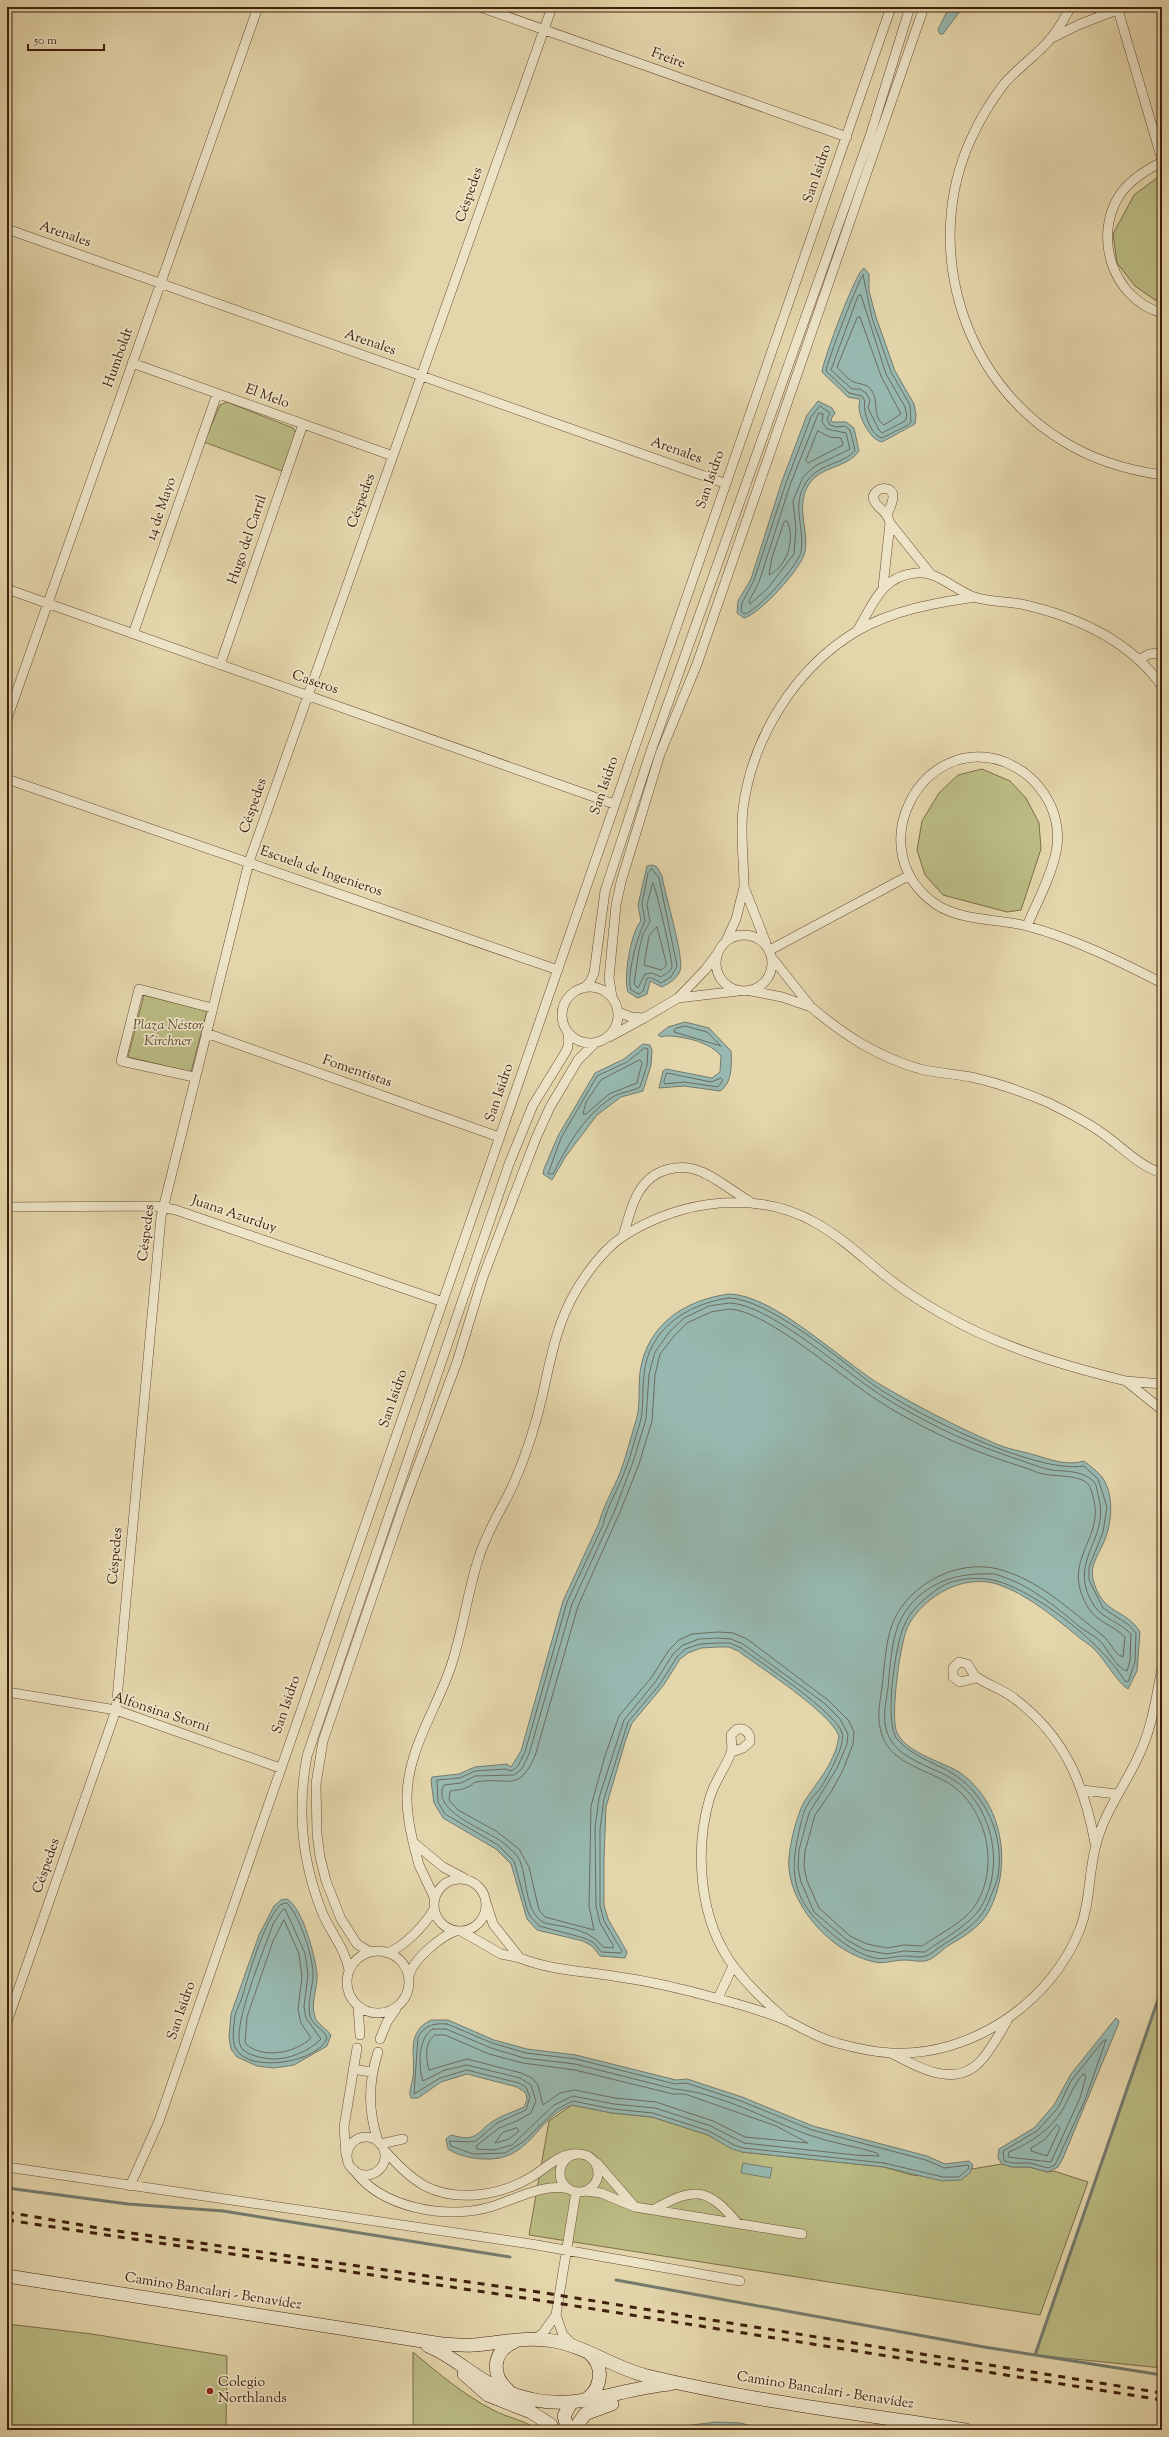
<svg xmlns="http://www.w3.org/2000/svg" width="1169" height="2437" font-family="'Sorts Mill Goudy',serif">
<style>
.green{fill:#bbbc84;stroke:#7e6e48}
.water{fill:#97b8b0;stroke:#747b6e}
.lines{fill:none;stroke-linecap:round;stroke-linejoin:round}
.shore{stroke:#6c6c5e;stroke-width:1}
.stream{stroke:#747b6e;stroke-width:3}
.street-casing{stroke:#694d34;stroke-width:10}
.secondary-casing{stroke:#401f0c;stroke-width:14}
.street{stroke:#ede4c8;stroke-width:9}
.secondary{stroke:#ede4c8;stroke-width:13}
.rail{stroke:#401f0c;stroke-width:3;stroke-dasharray:7 7;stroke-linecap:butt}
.poi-dot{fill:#8f2418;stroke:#ede4c8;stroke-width:1.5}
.labels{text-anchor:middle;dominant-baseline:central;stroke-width:3.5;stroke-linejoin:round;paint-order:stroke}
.street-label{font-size:14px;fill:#401f0c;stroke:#ede4c8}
.park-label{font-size:14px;font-style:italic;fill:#5f462a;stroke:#ede4c8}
.poi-label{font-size:14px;fill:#401f0c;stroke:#ede4c8;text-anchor:start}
</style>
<rect width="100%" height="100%" fill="#e4d6ab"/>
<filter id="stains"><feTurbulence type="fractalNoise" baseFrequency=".005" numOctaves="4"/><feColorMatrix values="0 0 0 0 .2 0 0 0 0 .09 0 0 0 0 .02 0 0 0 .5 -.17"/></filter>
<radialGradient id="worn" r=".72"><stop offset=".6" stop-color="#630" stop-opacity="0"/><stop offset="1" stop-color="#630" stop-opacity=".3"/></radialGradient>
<path class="green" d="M1162,174v127l-7,-1 -20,-14 -18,-23 -4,-29 21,-39z
M227,402l66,26 3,5 -14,38 -78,-29 16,-37z
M982,769l28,12 16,17 13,25 2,26 -20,61 -14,2 -64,-17 -18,-20 -8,-25 5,-29 17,-28 19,-18z
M144,995l63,16 -16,61 -63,-15z
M1162,1989v379l-127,-13z
M572,2105l40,8 40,4 56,18 34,17 142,15 28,8 49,5 11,-11 30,-5 10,3h17l19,5 6,-1 34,11 -48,133 -511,-80 20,-114z
M7,2324l85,10 135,22 -1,74h-219z
M413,2352c25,21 51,43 80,58 15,8 32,10 45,20h-125z"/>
<path class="water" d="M949,7h14l-20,27h-3l-2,-4z
M864,268l5,6v17l7,26 19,54 19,33 2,11 -1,9 -33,18c-11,-2 -22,-22 -23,-34 -1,-4 2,-5 0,-9l-11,-2 -26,-25c1,-12 34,-101 42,-104z
M818,401l14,7 3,5 -4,6 1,3h14l8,6 5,23c-11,17 -39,15 -50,33 -14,23 0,44 -4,68 -4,17 -44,61 -61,66l-7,-5 1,-12 13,-22 31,-98 25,-66z
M652,865l5,2 5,9c3,19 23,83 18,95 -4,9 -11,12 -18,16l-12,-6 -3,13 -9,4 -10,-6c-5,-14 3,-61 13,-71l-3,-16 9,-39z
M685,1022l24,6 22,23c1,13 1,33 -11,40l-36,-5 -25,2 4,-17 3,-2 46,9 8,-6 1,-16c-11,-14 -35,-19 -52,-20 -5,-1 -7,3 -11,-1l10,-8z
M643,1044l7,1 2,5 -1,15 -8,26 -22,6 -24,18 -31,41 -14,24 -9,-6 1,-5 14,-33 37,-63 29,-14z
M729,1294c46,1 112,67 152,91 36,21 74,41 113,58 13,6 27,8 41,12 15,5 34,11 49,6 5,4 14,11 18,16 13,18 10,48 1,67 -5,11 -13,22 -10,35 9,37 33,29 47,53l-3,39 -9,18c-11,-7 -23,-29 -33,-39 -5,-6 -14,-10 -20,-16 -24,-19 -48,-40 -78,-50 -34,-10 -71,11 -88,40 -9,15 -18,89 -13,106 7,22 45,31 63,42 44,30 54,93 30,139 -8,15 -24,25 -38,33 -9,5 -16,15 -26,17 -7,1 -13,-1 -20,-1 -11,0 -19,4 -30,2 -41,-8 -82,-52 -86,-93 -2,-17 8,-57 17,-70 13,-19 30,-39 33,-63 -9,-24 -78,-68 -101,-85l-9,-4h-11l-17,1 -13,5 -8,6 -17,27 -31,37 -6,16 -20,68 -2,53v45l4,14 19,33 -2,6 -25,-2 -8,-10 -9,-5 -46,-11 -10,-11 -16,-55 -15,-15 -53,-31 -9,-15 -3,-22 1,-4 27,-3 16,-7 32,-3 4,3 10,-16 42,-150 36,-78c4,-16 14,-33 21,-50 6,-16 10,-33 15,-49 6,-16 3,-35 5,-52 7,-48 45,-72 89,-78z
M287,1899c16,9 28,57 30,75 1,14 -7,29 -2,43 3,8 11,11 16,18l-4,11 -33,19 -20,3 -17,-2 -20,-9 -6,-8 -2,-12 2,-23 28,-79 15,-29 7,-6z
M1116,2018l3,3 -1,4 -55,133 -5,9 -10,5 -19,-5h-17l-10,-3 -4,-6 1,-9 35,-21 20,-23 17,-31z
M431,2020h17l46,20 33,9 49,6 100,25 11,-1 55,18 71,29 114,30 18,8 24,-3 4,4 -3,8 -9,7 -19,1 -58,-14 -142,-15 -10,-3 -24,-14 -56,-18 -40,-4 -40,-8c-37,13 -41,57 -89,54 -13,-1 -24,-3 -35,-10l-2,-10 5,-4c28,8 24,-3 44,-15 9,-6 19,-8 29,-13l3,-7 -1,-7 -9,-6 -50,-13 -26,8 -23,16h-7c-3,-6 1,-13 2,-21 3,-22 -8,-44 18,-57z
M743,2163l29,5 -2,10 -29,-5z
M716,2422l24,1 30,7h-95l10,-4z"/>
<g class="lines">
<path class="shore" d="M863,275l9,43 19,54 19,33 1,17 -3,3 -26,13c-11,-2 -20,-28 -17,-37l-3,-5 -13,-3 -23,-22c1,-9 33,-93 37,-96z
M861,295l25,79 19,33 2,9 -2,5 -23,12 -3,-3 -11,-22 2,-8 -4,-7 -6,-4h-8l-21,-19 27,-74z
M860,317l21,59 20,38 -17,11c-12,-8 -5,-23 -12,-34 -5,-8 -11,-6 -18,-9 -6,-2 -13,-11 -17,-15l20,-49z
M820,406l10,7 -3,6 3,6 6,2 9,-1 5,4 5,20c-10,15 -39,12 -51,36 -12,22 1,42 -3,66 -3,13 -44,60 -57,62l-3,-3 1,-8 12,-23 32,-97 25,-66z
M819,413l4,1 -1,8 5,7 19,4 4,16 -35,17 -12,11 -10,24 3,28 -2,25 -26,34 -18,16 -1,-3 10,-19 31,-97z
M818,431l12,6 11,1 2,7 -35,18 -2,-2z
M787,521c9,17 0,46 -18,54l3,-18 12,-35z
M652,869l7,9 18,88 -6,11 -10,6 -9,-5h-5l-4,13 -4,3 -8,-4c-5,-15 7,-55 14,-69l-3,-17 6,-31z
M653,883c3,4 20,79 19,84 -2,6 -7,7 -11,10l-9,-4 -7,1 -7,14 -4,-4 5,-34 4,-16 7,-12 -3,-17z
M657,927l9,35v4l-5,4 -17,-5 5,-29z
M685,1026l22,6 14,14 -47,-14 1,-3z
M645,1048l3,1 -1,16 -7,22c-9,5 -20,5 -29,11 -27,18 -44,48 -58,76h-5l13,-36 36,-62 30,-14z
M640,1060l2,3 -5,20 -28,11 -23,20h-3l3,-12 15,-22z
M667,1073l44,9 10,-4 2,2 -5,7 -34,-5 -19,2 -1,-2z
M729,1298c39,1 108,59 139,83 42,31 166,93 216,85l14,13 9,28 -4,25 -14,35v13l14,28 26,17 7,8 -1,29 -7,20 -3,-1c-23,-37 -79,-81 -119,-97 -20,-8 -49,-8 -67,4 -14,10 -29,22 -35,38 -9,19 -20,97 -7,113 15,17 34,22 53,33 35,20 55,64 48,104 -2,8 -5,15 -8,22 -9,28 -36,38 -57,54 -10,8 -17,4 -28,4 -12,0 -21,5 -34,1 -16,-5 -26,-13 -39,-23 -37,-30 -44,-57 -33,-102 2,-10 4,-20 9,-28 3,-7 10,-12 14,-18 6,-11 24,-41 20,-53 -5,-20 -82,-71 -101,-85l-11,-5h-12l-18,1 -15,5 -8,8 -17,27 -32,38 -24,77 -4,30v77l4,15 18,30 -1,2 -20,-1 -7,-9 -10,-5 -45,-12 -9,-10 -3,-7 -13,-48 -16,-16 -53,-31 -7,-12 -1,-22 23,-2 15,-7 30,-2 7,2 6,-5 7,-14 42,-150 36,-77c3,-16 13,-32 19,-47 8,-18 12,-37 18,-55 4,-15 2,-33 4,-48 4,-46 43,-71 85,-77z
M730,1303c36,1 105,60 136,82 19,14 41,26 62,37 35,19 74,32 112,45 18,7 38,0 53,14 4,3 4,10 5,14 14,45 -34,66 -3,112 9,12 26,16 36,27l-1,27 -3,10c-11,-3 -19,-22 -27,-30 -6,-6 -14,-9 -20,-14 -25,-21 -50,-42 -82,-52 -5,-2 -12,-1 -17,-1 -34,0 -67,16 -82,49 -8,20 -9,44 -11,65 -2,15 -6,29 -1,44 9,28 46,34 67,48 40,27 52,90 25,130 -10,15 -39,31 -54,42l-21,-1 -17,3 -22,-4 -18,-10 -33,-28 -13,-30 -3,-14 1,-18 10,-37 28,-45 10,-24 1,-10 -8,-15 -16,-16 -81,-59 -12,-5 -13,-1 -19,1 -16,6 -10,9 -17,27 -32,39 -25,78 -4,30 1,78 4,17 13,22v3l-10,-1c-11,-15 -30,-19 -48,-22 -4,-1 -9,-1 -12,-3 -18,-10 -16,-44 -23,-61 -3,-7 -9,-11 -14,-16 -16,-15 -76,-32 -62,-60l17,-2 14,-7 39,-1 8,-6 7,-15 43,-150 43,-94 18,-48 13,-43 3,-45 6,-22 15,-21 14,-13 25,-12z
M730,1309c34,1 110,66 141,87 20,14 43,26 65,37 30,15 61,26 93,36 5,2 9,4 14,5 14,3 37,0 46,11 2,3 3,9 4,12 13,43 -35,63 -4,112 9,13 25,17 36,28l-2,20c-9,-3 -13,-16 -21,-22 -31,-24 -64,-56 -104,-66 -40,-10 -87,14 -104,51 -9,20 -9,45 -12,67 -2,16 -6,31 0,48 10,30 48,35 71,51 35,26 47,84 21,121 -10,15 -36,28 -52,39l-18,-1 -17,3 -20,-4 -17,-8 -31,-28 -12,-27 -3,-14 1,-16 10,-36 16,-23 12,-22 10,-26 1,-12 -5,-11 -21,-21 -81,-61 -14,-6 -15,-1 -26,2 -13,6 -10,10 -18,28 -32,38 -14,40 -14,50 -2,100 5,24 -49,-13 -6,-7 -10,-43 -10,-18 -23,-18 -38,-21 -9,-10 1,-9c6,-1 12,-1 18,-4 3,-1 5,-4 8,-5 32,-6 42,12 59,-26l43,-150 42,-94 19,-48 13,-43 3,-46 5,-21 14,-18 13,-13 24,-11z
M287,1903c13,13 27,56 26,74 -1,13 -6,26 -3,39 3,10 15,14 17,22 -8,24 -77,36 -91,11 -5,-9 -2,-24 -1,-33 1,-6 5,-12 7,-18 7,-24 21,-75 38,-93z
M285,1909l20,44 3,22 -4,32 2,11 15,21c-12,12 -32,21 -50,20 -9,-1 -26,-4 -30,-12 -11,-18 25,-101 32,-123l8,-12z
M284,1920l15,34 3,22 -4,34 3,13 10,15c-15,15 -50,22 -66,5l2,-26 26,-76z
M447,2024l45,19 34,10 50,6 99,25 11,-1 55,18 71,29 114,30 18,8 24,-3 1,3 -10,9h-16l-59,-14 -141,-15 -9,-3 -25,-14 -56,-18 -40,-4 -40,-8 -16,8 -34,33 -18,11 -32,1 -22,-8 -2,-5 21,1 6,-1 21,-18 29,-13 4,-13 -4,-10 -7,-4 -52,-13 -27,8 -26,16 4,-57c7,-12 16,-14 29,-13z
M433,2029h13l45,19 33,10 51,6 99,25c47,4 91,30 135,46 22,8 46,11 68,18l2,3 -24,-1 -111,-12 -33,-17 -56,-18 -41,-4 -41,-8 -19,9 -42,40 -18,5 -17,-1 -1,-3 23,-18 18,-7 14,-8 5,-12 -5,-16 -11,-7 -53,-13 -22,5 -22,11c-5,-14 -5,-45 10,-52z
M435,2035h10l44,19 34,9 52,7 98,24h12l91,32 32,17 -63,-6 -32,-16 -57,-19 -41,-4 -40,-8 -15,3 -17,12 -5,-20 -6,-7 -11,-5 -54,-14 -38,11c-3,-10 -5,-29 6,-35z
M1106,2040l-21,60 -30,65 -7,3 -18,-5h-17l-9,-2 -1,-10 34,-20 21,-23 13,-27 32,-40z
M1083,2074l3,2 -6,22 -29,64 -43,-5 1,-5c21,-9 42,-22 54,-43 7,-12 10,-24 20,-35z
M1057,2125l3,3 -13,28 -16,-5v-3l13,-8z
M517,2128l2,3 -10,8 -14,4 7,-10z
M686,2430l30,-4 37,4"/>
<path class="stream" d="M7,2188l121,16 95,7 287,46
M616,2280l368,67 178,28
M1035,2355l127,-367"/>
<g class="street-casing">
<path id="street" d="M480,7l367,130
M1071,7c-6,10 -12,22 -20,31 -13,17 -33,29 -47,46 -13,17 -24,35 -33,55 -49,107 -9,241 92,302 30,19 64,29 99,34
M1093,7l16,5 15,-5
M1118,10l44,150
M1052,38l26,-13 36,-14
M1162,162c-16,8 -33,18 -43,34 -26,42 -6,103 43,117
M7,229l717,254
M132,363l261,93
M888,513c1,-4 5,-11 5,-16 0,-13 -19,-10 -20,1 4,12 13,10 17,25
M883,587l7,-64 40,50
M7,589l607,215
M857,631c16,-26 24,-55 59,-58 20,-3 39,17 58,24 14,5 32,4 47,7 54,12 108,36 141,82
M133,634l84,-240
M1139,660l10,-6 13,-1
M220,665l83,-241
M7,719l251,-712
M7,779l551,191
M744,887c0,-26 -4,-52 -1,-78 9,-71 52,-141 114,-178 36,-21 78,-28 118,-34
M1027,926c10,-24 24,-49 29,-74 5,-23 -2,-47 -17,-65 -9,-12 -20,-19 -34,-25 -84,-31 -147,90 -68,143 25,16 62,14 90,21 48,13 92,35 135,57
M716 963a28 28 0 1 1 56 0a28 28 0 1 1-56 0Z
M726,941l10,-22 8,-32 22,56
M770,950l138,-74
M717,954l-12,16 -27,28 60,-7
M562 1015a28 28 0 1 1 56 0a28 28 0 1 1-56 0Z
M584,988l6,-6 4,-9 11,-82 46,-140 219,-615 40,-129
M751,991l31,6 29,10 -38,-48
M612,997l-3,-19 7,-73 5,-23 39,-128 37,-90 227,-657
M811,1007c33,28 67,50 109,62 17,4 35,5 51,8 27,6 53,15 78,26 18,9 37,18 53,30 19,13 38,34 60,40
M644,1018l34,-20
M206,1033l293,104
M609,1037l35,-19 -13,-1 -13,-5
M194,1077l-73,-16 18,-72 73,19
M7,1207l148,-1 21,4 267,92
M623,1236c5,-15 8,-33 17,-46 13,-21 40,-28 62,-18 13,5 33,21 47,29
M1162,1384l-36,-3 36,29
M976,1678l-16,4 -7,-5v-9l6,-6 8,2c4,4 6,12 11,14 12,8 26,12 37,21 50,38 69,85 80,144
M7,1692l109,18 164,58
M732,1752l11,-4 7,-6c1,-9 -5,-14 -13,-13l-6,6c0,5 2,13 0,18 -6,15 -16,28 -21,44 -16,54 -11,123 24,170 14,18 31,35 49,50
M1083,1790l33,4
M413,1842c-3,-13 -6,-27 -6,-42 -1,-47 28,-88 43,-131 13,-37 17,-76 29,-112 8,-26 23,-48 34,-72 13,-29 23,-61 30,-92 8,-36 14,-71 34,-104 11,-18 29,-42 48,-54 57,-35 131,-46 191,-12 25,14 45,33 67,51 17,14 37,27 56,38 58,34 122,53 187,69
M434 1905a26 26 0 1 1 52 0a26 26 0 1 1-52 0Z
M435,1899l-16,-34 -6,-23 30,25 21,11
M461,1931l40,23 19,4 -27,-34 -6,-19
M347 1982a31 31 0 1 1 62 0a31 31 0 1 1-62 0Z
M370,1952l-13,-8 -16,-25 -15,-38 -6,-24 -3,-24 -1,-49 7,-43 82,-240 52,-139 26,-85 53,-139 14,-31 28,-47 18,-18
M387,1953c17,-6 38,-28 47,-44
M520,1958c30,12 62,13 93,18 36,5 71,13 106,23 23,6 47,13 69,22 16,8 32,18 49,22 18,5 36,9 54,10 80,4 160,-50 189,-124 11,-29 8,-55 16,-84 8,-33 29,-59 43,-90 13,-27 17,-57 23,-87
M349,1970c-4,-22 -19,-38 -27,-58 -20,-50 -25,-103 -15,-156l202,-592 24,-59 32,-52 3,-6v-15
M409,1977c2,-16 32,-41 47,-46
M718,1998l15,-32
M358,2006l2,29
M7,2022l109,-312 45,-493 88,-355 303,-855
M380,2039l7,-17 9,-13
M378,2052c-10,32 -10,58 0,89
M891,2053c29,15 67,38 93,4 9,-11 16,-24 23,-36
M353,2069l18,3
M347 2156a19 19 0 1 1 38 0a19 19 0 1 1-38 0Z
M380,2144l23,-5
M384,2150c12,13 25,27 41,36 33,17 77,9 108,-10 13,-8 28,-24 45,-22
M560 2173a19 19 0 1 1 38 0a19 19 0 1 1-38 0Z
M346,2155l-2,-28 13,-79
M7,2167l524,77 209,37
M354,2170c27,38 93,50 136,37 24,-7 55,-25 79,-18
M130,2186l29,-65 732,-2114
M586,2191l15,2 34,14 -38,-44
M635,2207l167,27
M653,2210c40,-23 54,-24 85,14
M556,2315l7,20 10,10
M535,2339l8,-6 13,-18 20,-123"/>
</g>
<g class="secondary-casing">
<path id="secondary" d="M7,2276l435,68c10,0 21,2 31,1 26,-2 55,-9 81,-4 33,6 60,27 93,35 105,25 213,38 319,54
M428,2346c26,10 46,32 72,43 67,30 106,1 170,-5
M464,2374l24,21 43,17 20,13
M508,2390c-17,-14 -16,-39 6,-48
M583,2401c18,-9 23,-34 6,-48
M568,2430l-4,-14 7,-13
M574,2430l11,-16 27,-10"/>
</g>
<use href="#street" class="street"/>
<use href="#secondary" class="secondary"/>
<path class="rail" d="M7,2212l103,18 435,63 617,100
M7,2220l537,81 618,99"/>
</g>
<circle class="poi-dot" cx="210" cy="2391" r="4"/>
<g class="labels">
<g class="street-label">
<text transform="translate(668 59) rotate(20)">Freire</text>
<text transform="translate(818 174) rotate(-71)">San Isidro</text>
<text transform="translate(470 195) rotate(-71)">Céspedes</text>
<text transform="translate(65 235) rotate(19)">Arenales</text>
<text transform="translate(370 343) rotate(19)">Arenales</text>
<text transform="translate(119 358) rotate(-70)">Humboldt</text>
<text transform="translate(267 397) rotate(20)">El Melo</text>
<text transform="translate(676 451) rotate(20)">Arenales</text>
<text transform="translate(711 480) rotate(-71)">San Isidro</text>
<text transform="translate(362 501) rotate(-70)">Céspedes</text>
<text transform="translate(162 509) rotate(-71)">14 de Mayo</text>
<text transform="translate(248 540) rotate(-71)">Hugo del Carril</text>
<text transform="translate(315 683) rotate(19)">Caseros</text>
<text transform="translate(605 786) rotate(-71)">San Isidro</text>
<text transform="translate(254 806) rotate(-71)">Céspedes</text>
<text transform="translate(321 872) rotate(19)">Escuela de Ingenieros</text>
<text transform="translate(357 1072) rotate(19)">Fomentistas</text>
<text transform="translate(500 1093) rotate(-71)">San Isidro</text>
<text transform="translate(234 1215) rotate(19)">Juana Azurduy</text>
<text transform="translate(147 1233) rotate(-83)">Céspedes</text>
<text transform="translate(394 1399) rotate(-71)">San Isidro</text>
<text transform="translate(116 1556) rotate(-85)">Céspedes</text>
<text transform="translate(287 1705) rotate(-71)">San Isidro</text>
<text transform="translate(161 1713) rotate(18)">Alfonsina Storni</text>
<text transform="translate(47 1866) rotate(-71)">Céspedes</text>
<text transform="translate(182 2011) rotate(-71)">San Isidro</text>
<text transform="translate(213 2292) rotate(9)">Camino Bancalari - Benavídez</text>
<text transform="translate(825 2391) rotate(9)">Camino Bancalari - Benavídez</text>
</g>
<g class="park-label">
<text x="168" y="1026">Plaza Néstor<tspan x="168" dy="16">Kirchner</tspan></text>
</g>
<g class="poi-label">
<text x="218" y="2383">Colegio<tspan x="218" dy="16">Northlands</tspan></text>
</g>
</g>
<rect width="1169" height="2437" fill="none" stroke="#e4d6ab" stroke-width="24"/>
<rect x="8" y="8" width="1153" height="2421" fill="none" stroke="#401f0c" stroke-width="2"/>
<rect x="12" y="12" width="1145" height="2413" fill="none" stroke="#401f0c"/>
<path d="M28 44v6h76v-6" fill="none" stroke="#401f0c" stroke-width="2"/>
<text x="34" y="44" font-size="12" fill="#401f0c" stroke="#ede4c8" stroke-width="3" paint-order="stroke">50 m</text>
<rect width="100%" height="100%" filter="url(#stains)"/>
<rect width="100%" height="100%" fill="url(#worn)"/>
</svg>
